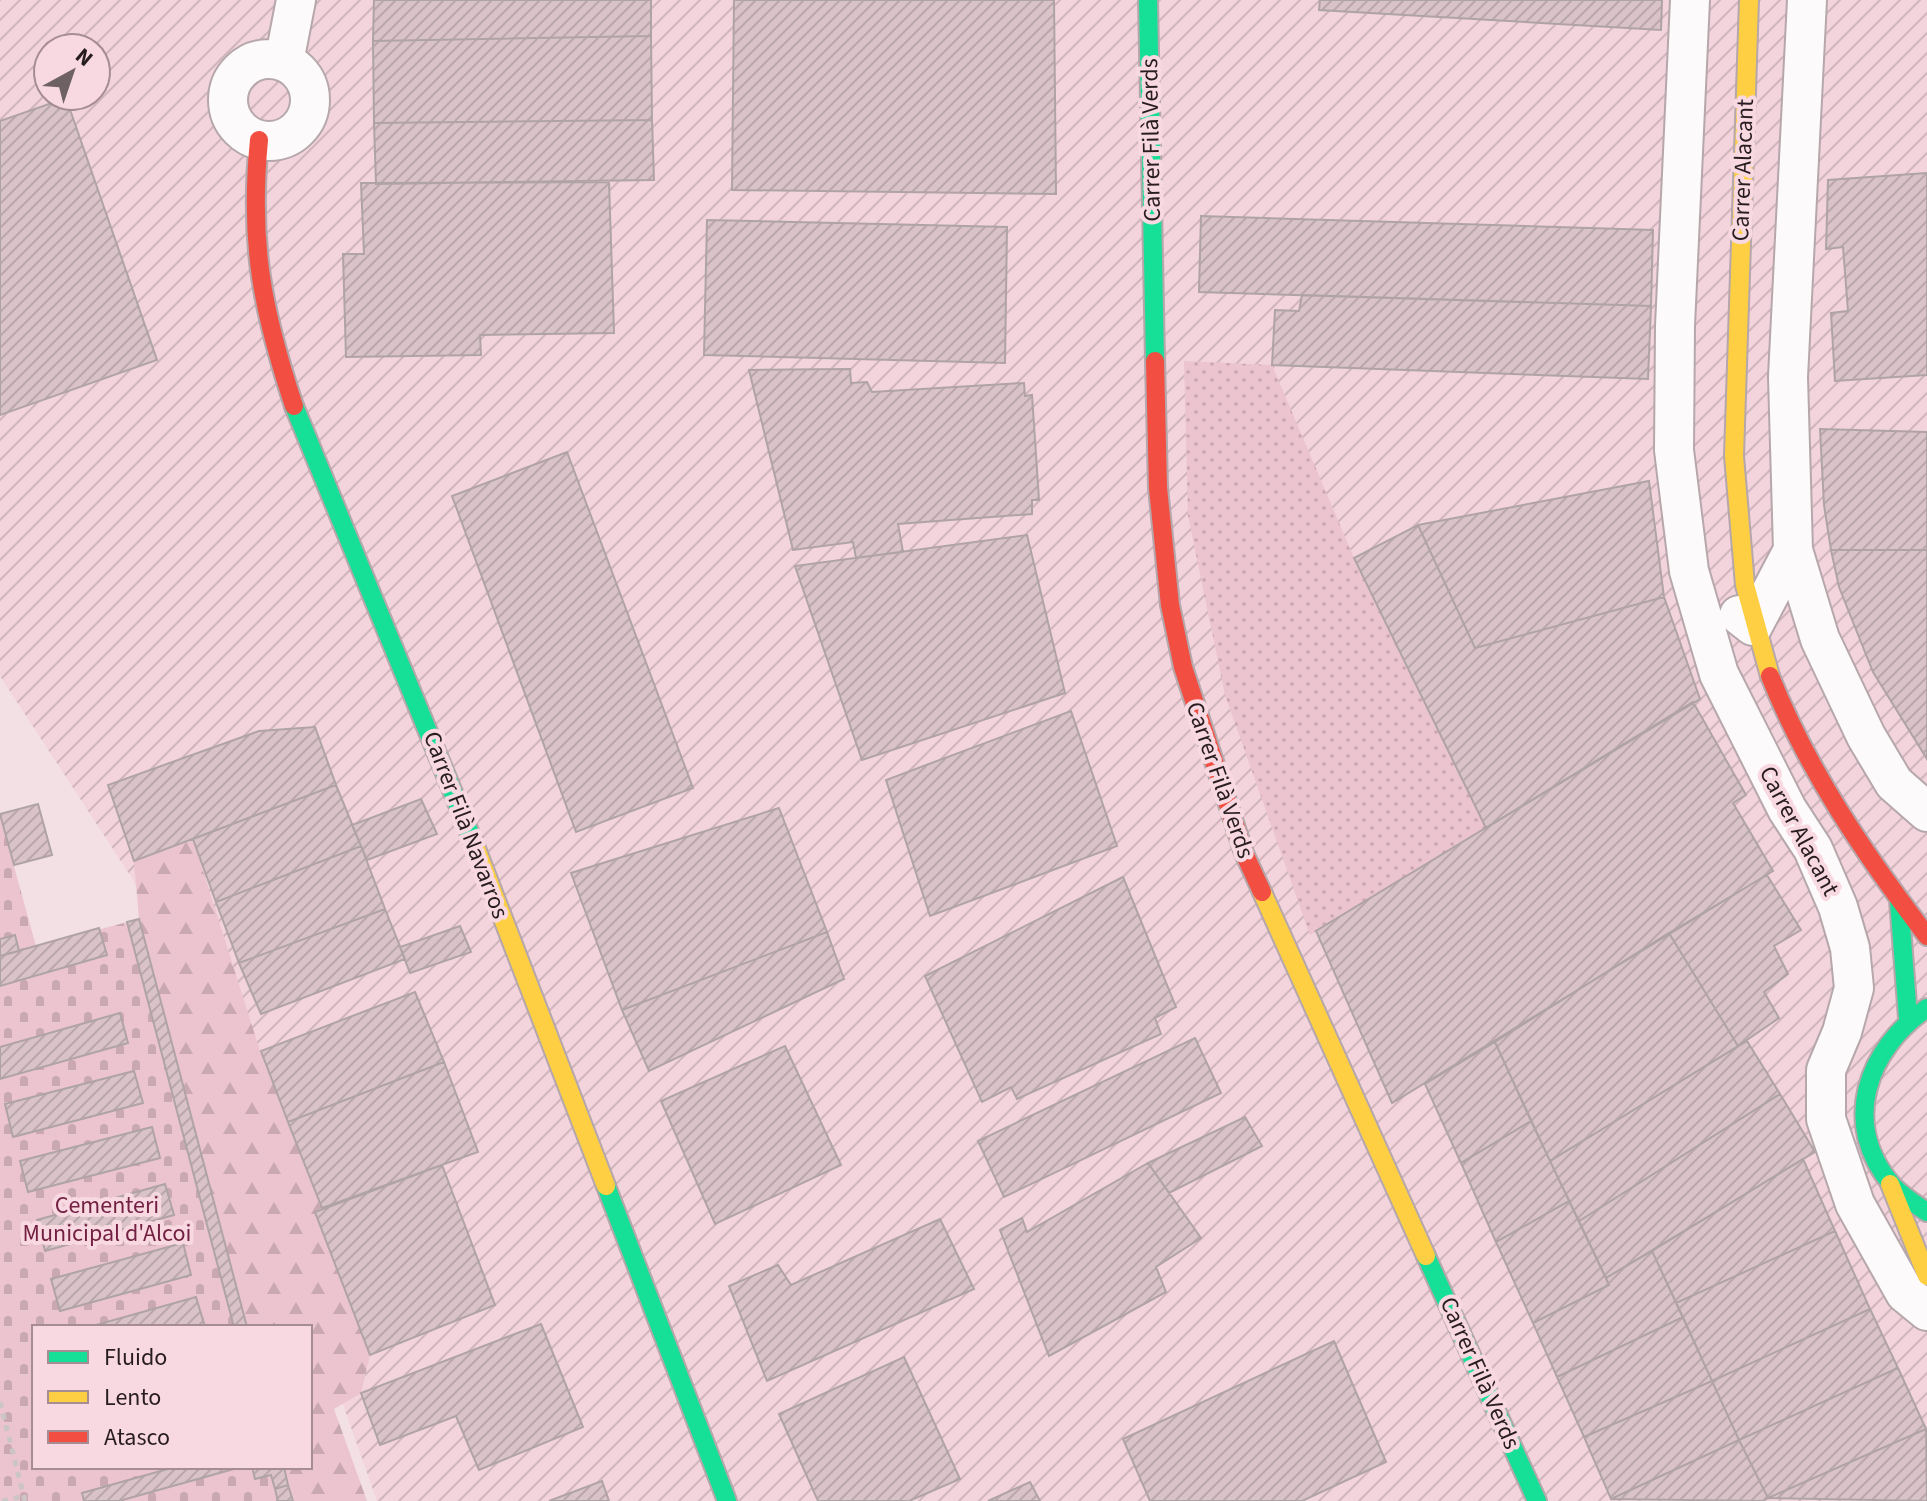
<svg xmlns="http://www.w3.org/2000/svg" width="1927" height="1501" font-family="'Source Sans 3',sans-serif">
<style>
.industrial{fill:url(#industrial-furrows);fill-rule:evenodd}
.grass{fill:url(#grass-dots)}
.forest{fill:url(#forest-firs)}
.cemetery{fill:url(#cemetery-stones)}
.building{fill:url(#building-hatch);stroke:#b0a3a6;stroke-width:2}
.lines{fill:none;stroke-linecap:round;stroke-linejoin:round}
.street-casing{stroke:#b5a7ab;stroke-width:42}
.fast-casing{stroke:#b5a7ab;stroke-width:22}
.slow-casing{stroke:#b5a7ab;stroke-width:22}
.jam-casing{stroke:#b5a7ab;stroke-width:22}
.path{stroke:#ccc5c7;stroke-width:5;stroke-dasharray:6 6;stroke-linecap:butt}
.street{stroke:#fdfafb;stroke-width:38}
.fast{stroke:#16e098;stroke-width:18}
.slow{stroke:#ffcf43;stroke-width:18}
.jam{stroke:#f24e42;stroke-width:18}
.labels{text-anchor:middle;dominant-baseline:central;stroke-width:8;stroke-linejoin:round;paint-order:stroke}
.street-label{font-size:24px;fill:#271c1f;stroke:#f9d9e1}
.park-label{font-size:24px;fill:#721f41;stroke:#f9d9e1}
</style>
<defs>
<pattern id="industrial-furrows" width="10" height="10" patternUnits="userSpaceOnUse" patternTransform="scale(2)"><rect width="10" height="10" fill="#f3d4dc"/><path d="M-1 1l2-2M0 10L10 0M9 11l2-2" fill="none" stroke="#d0b5bc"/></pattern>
<pattern id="grass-dots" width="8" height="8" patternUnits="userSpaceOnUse" patternTransform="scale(2)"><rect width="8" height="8" fill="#ebc4cf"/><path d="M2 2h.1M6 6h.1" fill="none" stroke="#caa8b1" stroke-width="1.8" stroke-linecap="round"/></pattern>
<pattern id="forest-firs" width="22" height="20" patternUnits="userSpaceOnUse" patternTransform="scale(2)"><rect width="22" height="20" fill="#ebc4cf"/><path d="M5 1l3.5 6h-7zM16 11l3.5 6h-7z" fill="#caa8b1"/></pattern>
<pattern id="cemetery-stones" width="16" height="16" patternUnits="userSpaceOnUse" patternTransform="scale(2)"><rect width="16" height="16" fill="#ebc4cf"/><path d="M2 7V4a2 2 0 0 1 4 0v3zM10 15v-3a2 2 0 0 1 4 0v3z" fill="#caa8b1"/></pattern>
<pattern id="building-hatch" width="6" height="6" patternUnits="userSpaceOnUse" patternTransform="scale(2)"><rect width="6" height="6" fill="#d9c3c9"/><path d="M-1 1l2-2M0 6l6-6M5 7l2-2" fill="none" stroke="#baa7ac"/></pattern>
</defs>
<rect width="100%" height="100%" fill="#f2e0e4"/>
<path class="industrial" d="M0,0h1927v1501h-1550l-189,-537 -188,-288zM48,48h48v48h-48z"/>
<path class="grass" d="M1184,361l88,4 82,193 132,270 -176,107 -85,-240 -37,-179z"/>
<path class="forest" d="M193,839l67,212 62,157 -7,4 55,143 -9,38 -27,16 33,92h-74l-9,-34h26v-140h-63l-108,-408 -5,-58z"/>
<path class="cemetery" d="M0,816l36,130 103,-27 108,408h-213v140h250l9,34h-293z"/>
<path class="building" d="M374,0h277v36l-278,5z
M734,0h320l2,194 -324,-4z
M1320,0h342l-1,30 -342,-20z
M651,36l1,84 -278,3 -1,-82z
M66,98l91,262 -157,55v-294z
M652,120l2,60 -278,4 -2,-61z
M1927,173v202l-92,6 -4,-68 17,-2 -5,-64 -17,2 2,-69z
M609,182l5,151 -134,2 1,20 -135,2 -3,-103h21l-3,-71z
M1201,216l452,14 -2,76 -452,-14z
M707,220l300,7 -2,136 -301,-8z
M1302,295l349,11 -3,73 -376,-14 3,-55 24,1z
M850,369l1,14 16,-1 5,10 152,-9 1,13 7,-1 7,105h-7v14l-134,10 5,28 -47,6 -3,-16 -60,8 -44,-180z
M1820,429l107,3v118h-96l-7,-45z
M567,452l126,336 -117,44 -124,-336z
M1649,481l15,116 -189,51 -57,-123z
M1418,525l57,123 189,-51 36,102 -214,129 -132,-270z
M1027,535l38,158 -203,67 -67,-194z
M1831,550h96v209l-54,-87 -34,-85z
M1693,702l53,93 -13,8 40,68 -381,232 -76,-172z
M1071,711l46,135 -187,70 -44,-136z
M315,727l21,58 -202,76 -26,-76 151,-54z
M336,785l25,61 -145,56 -23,-63z
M421,799l16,35 -70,26 -15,-35z
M38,804l14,51 -38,10 -14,-51z
M779,808l48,124 -205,78 -51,-137z
M361,846l24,63 -146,54 -23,-61z
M1767,875l34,55 -27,16 14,28 -24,18 15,26 -41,28 -69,-113z
M1123,877l53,130 -21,11 6,16 -144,65 -6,-12 -29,15 -57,-126z
M385,909l20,50 -144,55 -22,-51z
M139,919l108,408h-13l-107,-405z
M460,926l11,26 -61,21 -10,-26z
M99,928l8,27 -107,31v-30z
M827,932l17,47 -195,92 -27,-61z
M1669,933l69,113 -188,115 -55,-119z
M15,935l4,16 -19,5v-17z
M415,992l29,70 -156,60 -27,-71z
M120,1013l8,30 -128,36v-32z
M1195,1038l26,55 -217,104 -26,-56z
M1747,1041l33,53 -201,127 -29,-60z
M1495,1042l36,79 -70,42 -36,-79z
M785,1046l56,119 -126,59 -54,-123z
M444,1062l34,90 -156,56 -34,-86z
M134,1071l9,32 -130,34 -8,-33z
M1780,1094l35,58 -209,126 -27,-57z
M1245,1117l17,29 -93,47 -21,-30z
M1531,1121l38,80 -73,41 -35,-79z
M152,1127l8,31 -132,34 -8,-31z
M1803,1159l32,72 -159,72 -24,-52z
M1148,1163l53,75 -45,29 10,25 -117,64 -49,-126 22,-12 5,14z
M442,1165l53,140 -125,50 -55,-143z
M165,1184l9,31 -129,36 -8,-31z
M1569,1201l40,84 -76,38 -37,-81z
M940,1219l34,70 -207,92 -38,-95 49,-21 13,20z
M1835,1231l35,78 -158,72 -36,-78z
M183,1243l8,32 -131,36 -9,-32z
M1652,1251l31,66 -126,60 -24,-54 76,-38 -3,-7z
M196,1297l9,30h-116z
M1870,1309l28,59 -159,72 -27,-59z
M1683,1317l29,64 -128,56 -27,-60z
M541,1324l42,103 -104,43 -23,-54 -76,29 -19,-52z
M1334,1341l52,121 -84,39h-152l-27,-62z
M904,1357l56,122 -51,22h-91l-39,-87z
M1898,1368l28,61 -158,69 -29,-58z
M1712,1381l27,59 -128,59 -27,-62z
M1926,1429l1,72 -159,-3z
M1739,1440l29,58 -5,3 -152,-2z
M175,1467h66l-122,34h-35l-2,-8z
M252,1467h32l4,18 -13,4 -4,-14 -16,4z
M602,1481l7,20h-60z
M1030,1482l10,19h-52z
M288,1485l5,16h-15l-3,-12z"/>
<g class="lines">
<g class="street-casing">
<path id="street" d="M1690,0l-15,326 -1,124 15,121 30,103 68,135 26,40 25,58 12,41 4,40 -12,44 -16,38v49l29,85 50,89 22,18
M1807,0l-19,377 5,173 27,89 46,97 28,47 33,29
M228 100a41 41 0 1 1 82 0a41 41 0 1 1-82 0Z
M284,62l12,-62
M1739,615l14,11 40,-76"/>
</g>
<g class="fast-casing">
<path id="fast" d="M1148,0l7,361
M294,406l181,440
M1899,900l9,118
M1927,1008c-60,41 -87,116 -35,177 10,11 23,19 35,27
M606,1186l121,315
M1426,1256l111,245"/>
</g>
<g class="slow-casing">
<path id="slow" d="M1749,0l-15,456 11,129 25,91
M475,846l131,340
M1262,892l164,364
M1890,1184l37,92"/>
</g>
<g class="jam-casing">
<path id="jam" d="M259,140c-10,102 3,170 35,266
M1155,361l3,127 12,117 13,62 61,186 18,39
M1770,676c38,95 95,179 157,260"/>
</g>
<path class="path" d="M0,1402l25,99
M2,1501l22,-5"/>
<use href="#street" class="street"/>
<use href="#fast" class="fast"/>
<use href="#slow" class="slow"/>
<use href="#jam" class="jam"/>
</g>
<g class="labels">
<g class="street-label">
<text transform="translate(1151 140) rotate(-91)">Carrer Filà Verds</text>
<text transform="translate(1743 170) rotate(-88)">Carrer Alacant</text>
<text transform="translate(1220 780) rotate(71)">Carrer Filà Verds</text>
<text transform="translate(466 825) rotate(69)">Carrer Filà Navarros</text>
<text transform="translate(1799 831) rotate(62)">Carrer Alacant</text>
<text transform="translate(1480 1373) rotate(66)">Carrer Filà Verds</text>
</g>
<g class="park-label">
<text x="107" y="1205">Cementeri<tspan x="107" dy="28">Municipal d'Alcoi</tspan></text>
</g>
</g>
<rect x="32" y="1325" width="280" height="144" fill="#f9d9e1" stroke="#a58d93" stroke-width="2"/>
<rect x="48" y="1351" width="40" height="12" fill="#16e098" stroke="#a58d93" stroke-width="2"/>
<text x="104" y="1365" font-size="24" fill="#271c1f">Fluido</text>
<rect x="48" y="1391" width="40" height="12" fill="#ffcf43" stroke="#a58d93" stroke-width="2"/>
<text x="104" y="1405" font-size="24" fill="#271c1f">Lento</text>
<rect x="48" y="1431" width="40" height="12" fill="#f24e42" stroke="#a58d93" stroke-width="2"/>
<text x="104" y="1445" font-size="24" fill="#271c1f">Atasco</text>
<g transform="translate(72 72) rotate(40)"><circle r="38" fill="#f9d9e1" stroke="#a58d93" stroke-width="2"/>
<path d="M0-6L14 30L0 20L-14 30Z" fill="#6e6164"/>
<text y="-12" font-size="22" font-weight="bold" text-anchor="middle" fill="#271c1f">N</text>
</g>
</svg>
